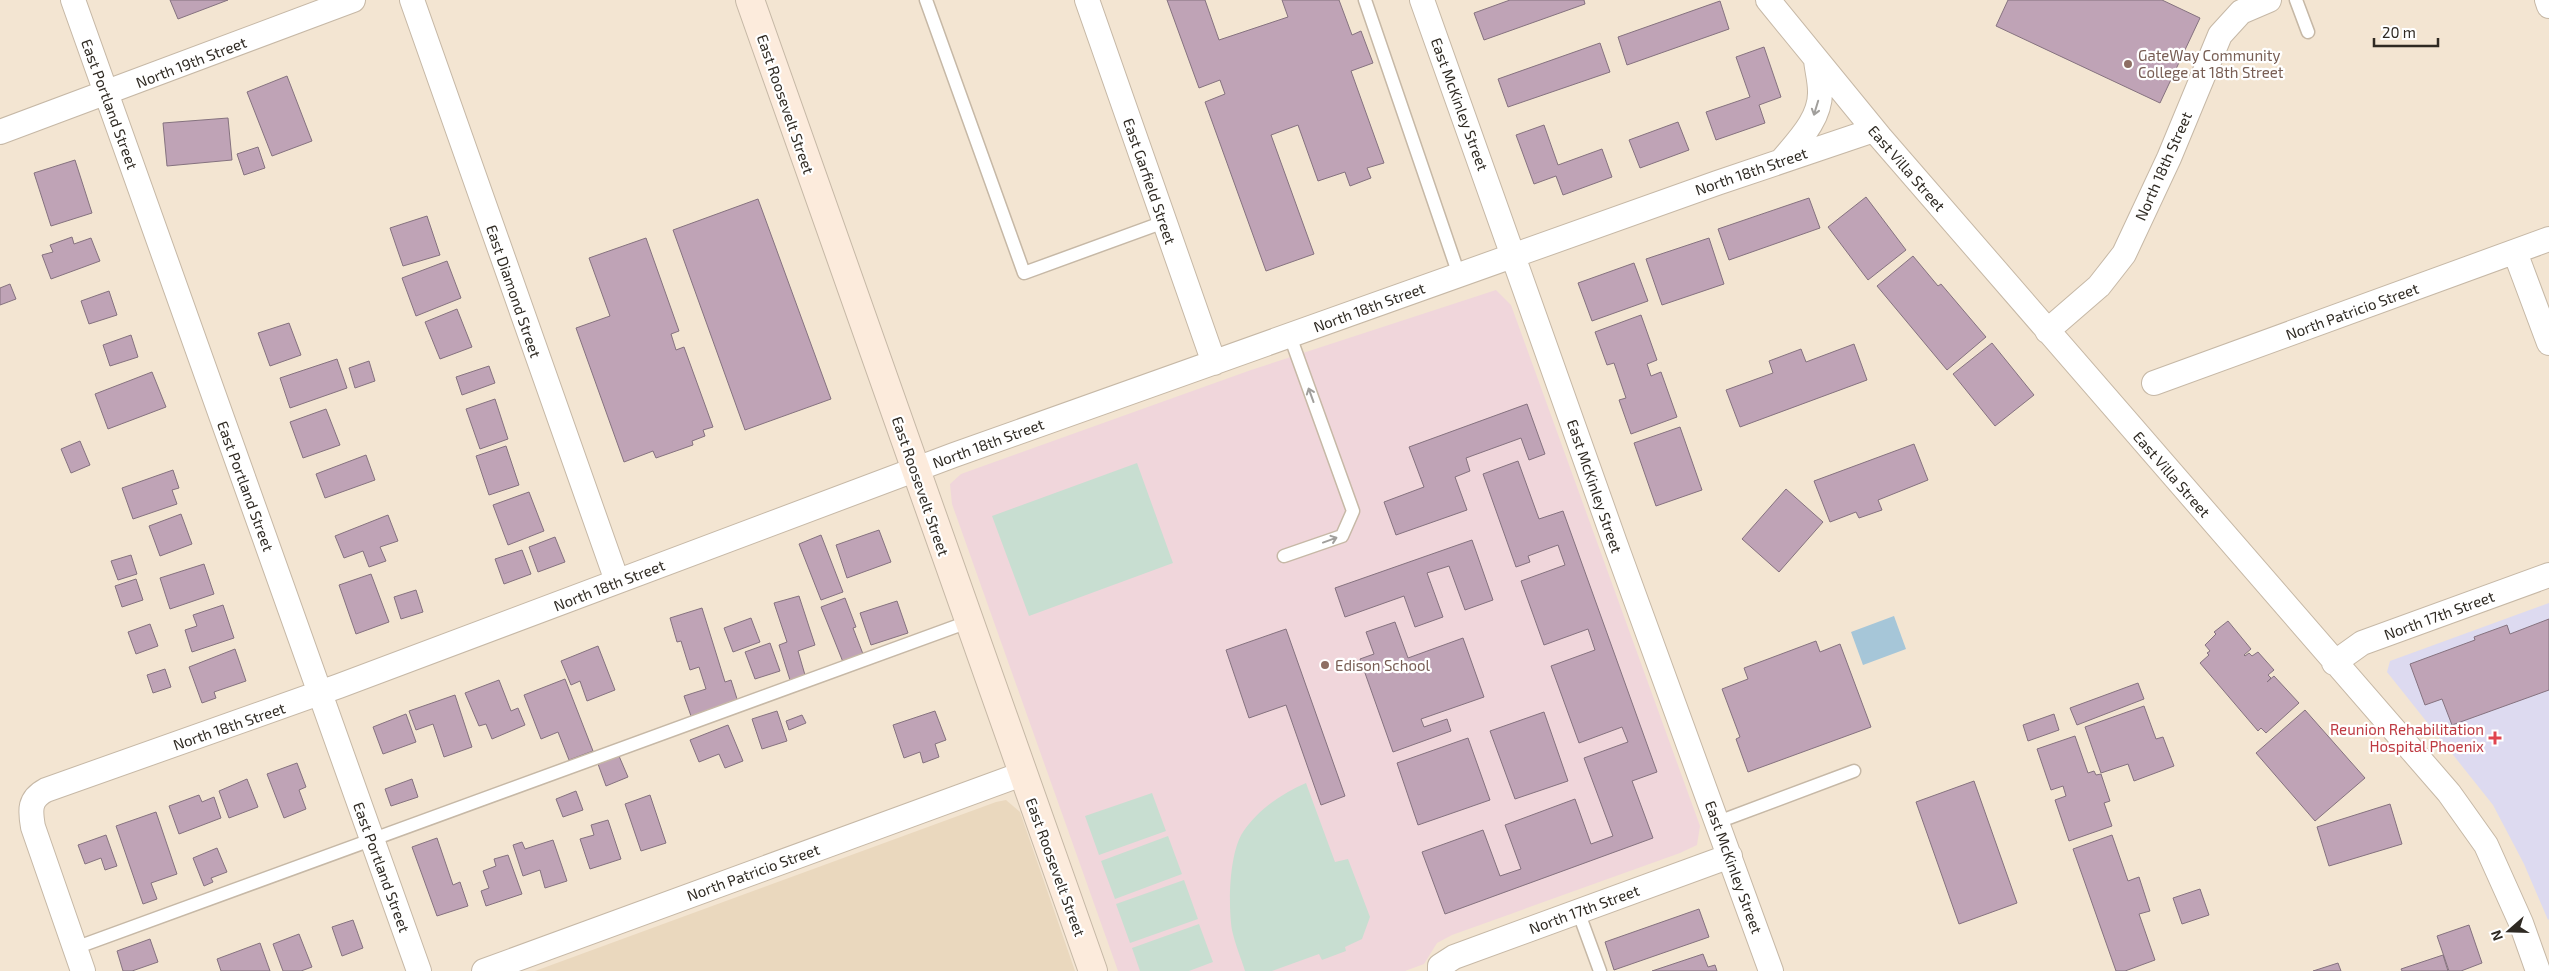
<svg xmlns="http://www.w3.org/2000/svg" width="2549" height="971" font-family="'Exo 2',sans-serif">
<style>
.built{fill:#ead8be}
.education{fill:#f0d6db}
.medical{fill:#dddaf0}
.green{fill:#c8ded1}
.water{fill:#a6c6d8}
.building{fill:#bfa3b6;stroke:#85727f}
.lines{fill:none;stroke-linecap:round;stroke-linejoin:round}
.lane-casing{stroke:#c6b8a6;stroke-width:15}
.street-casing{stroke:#c6b8a6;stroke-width:26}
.secondary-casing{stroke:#c6b8a6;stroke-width:30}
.lane{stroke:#fff;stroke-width:12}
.street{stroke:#fff;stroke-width:24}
.secondary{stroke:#fcebdc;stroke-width:28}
.oneway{stroke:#a19f9c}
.education-dot{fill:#8d6e63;stroke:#fff;stroke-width:2}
.health-dot{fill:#e0444e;stroke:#fff;stroke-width:2}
.labels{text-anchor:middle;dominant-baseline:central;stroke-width:4.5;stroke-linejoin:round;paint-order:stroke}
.education-label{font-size:15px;fill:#785e54;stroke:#fff;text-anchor:start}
.street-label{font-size:15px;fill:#2f2a23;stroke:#fff}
.health-label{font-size:15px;fill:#be3a42;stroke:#fff;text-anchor:end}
</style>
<rect width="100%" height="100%" fill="#f3e5d2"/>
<path class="built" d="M1006,800l14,12 55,159h-540l461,-169z"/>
<path class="education" d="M1496,290l15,15 189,521 -3,19 -17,8 -228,82 -15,8 -13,21 -19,7h-287l-166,-467 -2,-20 11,-10 290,-104z"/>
<path class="medical" d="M2549,603v316l-1,1 -24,-56 -31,-59 -106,-133 3,-11z"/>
<path class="green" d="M1137,463l36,100 -144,53 -37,-100z
M1306,783l29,79 13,-3 22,58 -8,22 -17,8 1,4 -24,9 -3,-6 -47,17h-27c-4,-13 -10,-27 -13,-41 -4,-24 -3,-77 11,-98 15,-22 39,-39 63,-49z
M1152,793l14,38 -67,24 -14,-39z
M1168,836l14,38 -67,25 -14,-38z
M1184,880l14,39 -68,24 -14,-39z
M1199,924l14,38 -24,9h-49l-8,-23z"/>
<path class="water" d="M1894,616l12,33 -43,16 -12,-33z"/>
<path class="building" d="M170,0h58l-50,19z
M1167,0h38l14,40 69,-23 -6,-17h57l13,35 9,-4 12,32 -22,8 33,92 -17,5 4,10 -21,8 -5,-14 -27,9 -20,-56 -27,10 43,119 -48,17 -61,-169 20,-8 -5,-14 -21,8z
M1510,0h74l1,4 -101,36 -10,-27z
M2008,0h154l38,18 -40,85 -164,-77z
M1720,1l9,28 -102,36 -9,-28z
M1600,43l10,29 -102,35 -10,-28z
M1764,47l17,50 -22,8 6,18 -49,17 -10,-28 44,-15 -14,-40z
M287,76l25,65 -40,15 -25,-64z
M228,118l4,42 -65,6 -4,-43z
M1678,122l11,28 -49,18 -11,-28z
M1544,125l14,40 44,-16 10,28 -49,18 -7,-19 -22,8 -18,-49z
M258,147l7,21 -21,7 -7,-21z
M75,160l17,53 -41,13 -17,-53z
M1866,197l40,53 -38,30 -40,-53z
M1809,198l11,30 -91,32 -11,-31z
M758,199l73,200 -86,31 -72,-200z
M427,216l13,39 -37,11 -13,-38z
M72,237l2,7 17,-6 9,23 -49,18 -9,-24 11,-3 -3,-7z
M646,238l33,93 -8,3 5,16 8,-3 29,80 -10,3 2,6 -13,5 1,4 -37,13 -3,-7 -29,11 -48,-134 34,-12 -21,-58z
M1709,238l15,46 -62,21 -16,-46z
M1913,256l25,30 3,-2 45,53 -39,33 -70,-84z
M447,261l14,37 -45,18 -14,-38z
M1634,263l14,38 -56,20 -14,-38z
M10,284l6,15 -16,6v-17z
M109,291l8,24 -28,9 -8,-23z
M457,309l15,38 -32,12 -15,-37z
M1641,315l16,45 -10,4 4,12 10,-4 16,45 -46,17 -12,-34 7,-2 -12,-35 -7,2 -12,-33z
M289,323l12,32 -31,11 -12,-33z
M131,335l7,22 -28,9 -7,-21z
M1992,343l42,52 -39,31 -42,-52z
M1854,344l13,36 -127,47 -14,-37 47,-17 -4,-12 32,-12 5,13z
M337,359l10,29 -57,20 -10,-30z
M369,361l6,20 -20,7 -6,-20z
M489,366l6,17 -33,12 -6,-18z
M152,372l14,35 -58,22 -13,-35z
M495,399l13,40 -28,10 -14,-40z
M1527,404l18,50 -16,6 -8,-22 -55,20 4,13 -15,6 12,33 -71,25 -12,-33 40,-15 -15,-40z
M326,409l14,36 -37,13 -13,-36z
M1680,427l22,63 -46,16 -22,-63z
M80,441l10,24 -19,8 -10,-24z
M1914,444l14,36 -50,20 4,10 -23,8 -3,-6 -26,10 -16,-41z
M506,446l13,39 -30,10 -13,-39z
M366,455l9,25 -50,18 -9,-24z
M1518,461l21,58 24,-8 94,261 -25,9 21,57 -208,76 -23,-62 61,-22 17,46 21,-7 -16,-44 70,-26 16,45 22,-8 -29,-78 44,-16 -6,-15 -43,16 -28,-77 44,-16 -7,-21 -44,16 -23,-64 44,-16 -7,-20 -30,11 2,6 -14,5 -33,-93z
M173,470l6,18 -7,2 5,14 -44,15 -11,-31z
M1786,489l37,33 -44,50 -37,-33z
M529,492l15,39 -36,14 -15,-40z
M181,514l11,30 -32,12 -11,-30z
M388,515l10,26 -18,6 6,14 -17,6 -6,-16 -19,7 -9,-22z
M879,530l12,32 -44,16 -11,-33z
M821,535l22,57 -22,8 -22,-56z
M555,537l10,25 -27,10 -9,-25z
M1472,540l21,60 -28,10 -16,-44 -22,7 16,44 -28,10 -11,-31 -59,21 -10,-29z
M522,550l9,24 -27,10 -9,-25z
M131,555l6,19 -19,6 -7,-19z
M204,564l10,30 -44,15 -10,-31z
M371,574l18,48 -33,12 -17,-49z
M136,579l7,21 -21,7 -7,-21z
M416,590l7,22 -22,7 -7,-22z
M799,596l16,49 -17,6 7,24 -15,5 -11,-35 8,-3 -13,-39z
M845,598l11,29 -3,1 10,26 -20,8 -22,-55z
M897,601l11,32 -37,12 -11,-32z
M223,605l11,33 -42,14 -7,-22 12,-4 -4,-11z
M702,608l23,74 6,-2 7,22 -47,14 -7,-20 22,-7 -7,-22 -9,3 -9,-29 -4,1 -7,-24z
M751,618l9,24 -27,10 -9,-24z
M2549,619v71l-97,35 -10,-26 -17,6 -15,-41 65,-24 -1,-3 33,-12 3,9z
M2228,621l23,28 -7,6 1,1 4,-3 3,3 6,-4 16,18 -6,5 3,3 -4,4 7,-6 25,27 -33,30 -5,-5 -3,3 -58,-68 9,-8 -2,-2 3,-2 -5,-6 11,-11 -2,-2z
M1395,622l13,36 55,-20 21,59 -63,22 3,8 23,-8 4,12 -58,21 -33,-93 14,-5 -8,-22z
M150,624l8,22 -22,8 -8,-22z
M1286,629l59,167 -24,9 -35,-100 -37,13 -23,-68z
M1816,641l4,11 20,-8 31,83 -123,45 -12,-33 4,-2 -18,-48 26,-10 -4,-11z
M770,643l10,28 -25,8 -10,-27z
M598,646l17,44 -28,11 -7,-20 -9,4 -10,-24z
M235,649l11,32 -32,11 2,6 -14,5 -13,-36z
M165,669l6,18 -18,6 -6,-18z
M565,679l28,72 -24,9 -11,-28 -17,7 -17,-44z
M499,680l12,31 7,-3 7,17 -33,14 -6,-15 -7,2 -14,-33z
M2138,683l6,16 -67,26 -7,-17z
M455,695l17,52 -28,10 -11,-33 -17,6 -7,-19z
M2144,706l12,33 7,-2 11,29 -40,15 -6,-17 -27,9 -16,-46z
M2305,710l60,68 -50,43 -59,-68z
M777,711l10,30 -25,8 -10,-30z
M935,711l11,29 -11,4 4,13 -16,6 -3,-11 -16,6 -11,-33z
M1544,712l24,69 -53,18 -25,-68z
M406,714l10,28 -33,12 -10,-27z
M2054,714l5,16 -31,11 -5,-16z
M802,715l4,8 -17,7 -3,-9z
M728,725l15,36 -18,7 -6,-14 -20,8 -9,-22z
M2075,736l13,37 6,-2 2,4 5,-1 9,27 -6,2 8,23 -43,15 -14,-41 11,-4 -3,-10 -12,4 -14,-41z
M1468,738l22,62 -72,25 -21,-62z
M619,756l9,21 -22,9 -8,-22z
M297,763l9,24 -7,3 7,19 -22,9 -17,-44z
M247,779l11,28 -29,11 -10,-27z
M412,779l6,18 -27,9 -6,-17z
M1974,781l43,122 -58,21 -43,-122z
M576,791l7,19 -20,7 -7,-18z
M199,795l3,7 12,-5 7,21 -42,16 -10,-28z
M650,795l16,48 -25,8 -16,-47z
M2390,804l12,40 -73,22 -12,-39z
M156,812l21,62 -26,9 6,16 -14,5 -27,-78z
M608,820l13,39 -31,10 -10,-30 14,-4 -3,-10z
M106,835l11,31 -12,4 -4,-12 -16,6 -7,-19z
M2112,835l16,46 11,-4 11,34 -11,3 16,46 -30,11h-9l-43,-122z
M437,838l16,47 7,-3 8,24 -31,10 -25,-69z
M553,840l14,41 -22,7 -5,-18 -17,6 -10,-31 9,-3 3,7z
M217,848l10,24 -16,6 2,4 -9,4 -11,-28z
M508,855l14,39 -36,12 -5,-15 8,-3 -6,-17 13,-5 -2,-7z
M2200,889l9,26 -27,9 -9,-26z
M1699,909l10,28 -95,33 -9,-28z
M353,920l10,28 -21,8 -10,-29z
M2469,925l13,38 -21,8h-12l-12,-35z
M299,934l13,33 -11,4h-18l-10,-27z
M150,939l8,23 -26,9h-9l-6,-20z
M260,943l10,28h-49l-4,-12z
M1703,954l5,13 7,-2 2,6h-65z
M2443,955l5,16h-46l-1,-2z
M2338,963l3,8h-28z"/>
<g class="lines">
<g class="lane-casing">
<path id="lane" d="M926,0l98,273 140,-51
M1365,0l94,275
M2296,0l12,32
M1284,556l58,-20 11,-25 -63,-175
M1718,822l136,-51
M1578,911l22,60
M75,948l893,-326"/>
</g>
<g class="street-casing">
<path id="street" d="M73,0l346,971
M412,0l205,581
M1087,0l127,363
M1422,0l193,543 156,428
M1768,0l112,137 569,656 37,52 35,78 17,48
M2547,0l2,6
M0,132l353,-132
M1783,159c16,-19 38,-41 37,-68 0,-10 -3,-21 -4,-31
M2515,252l34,91
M2047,331l52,-45 25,-32 45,-96 51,-123 21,-23 28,-12
M2154,383l395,-144
M2334,663l28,-20 187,-68
M83,971l-50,-144c-3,-17 -4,-28 13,-37l293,-104 615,-231 763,-272 157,-53
M484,971l538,-197
M1440,971v-5l14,-9 276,-101"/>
</g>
<g class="secondary-casing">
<path id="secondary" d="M750,0l343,971"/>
</g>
<use href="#lane" class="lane"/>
<use href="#street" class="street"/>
<use href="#secondary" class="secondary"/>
</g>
<defs><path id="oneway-shaft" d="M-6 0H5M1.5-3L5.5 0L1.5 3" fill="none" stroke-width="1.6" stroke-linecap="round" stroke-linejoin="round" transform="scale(1.25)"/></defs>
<g class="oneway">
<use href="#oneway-shaft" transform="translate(1816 108) rotate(107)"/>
<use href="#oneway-shaft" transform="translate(1311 395) rotate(-110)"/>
<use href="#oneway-shaft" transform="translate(1330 540) rotate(-20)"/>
</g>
<g class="education-dot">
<circle cx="2128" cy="64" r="5"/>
<circle cx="1325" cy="665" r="5"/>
</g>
<path class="health-dot" d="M2492.5 730.5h5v5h5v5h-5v5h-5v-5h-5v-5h5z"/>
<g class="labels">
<g class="education-label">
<text x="2138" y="55">GateWay Community<tspan x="2138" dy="17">College at 18th Street</tspan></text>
<text x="1335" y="665">Edison School</text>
</g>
<g class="street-label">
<text transform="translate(191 62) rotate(-21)">North 19th Street</text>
<text transform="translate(110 104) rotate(70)">East Portland Street</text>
<text transform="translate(786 104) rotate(71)">East Roosevelt Street</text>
<text transform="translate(1460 104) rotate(70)">East McKinley Street</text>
<text transform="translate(2163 166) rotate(-66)">North 18th Street</text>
<text transform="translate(1907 168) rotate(49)">East Villa Street</text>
<text transform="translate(1751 171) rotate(-19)">North 18th Street</text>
<text transform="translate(1150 181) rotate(71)">East Garfield Street</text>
<text transform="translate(514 291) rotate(71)">East Diamond Street</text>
<text transform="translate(1369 307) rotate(-20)">North 18th Street</text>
<text transform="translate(2352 311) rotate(-20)">North Patricio Street</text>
<text transform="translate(988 443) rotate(-20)">North 18th Street</text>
<text transform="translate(2172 474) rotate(49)">East Villa Street</text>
<text transform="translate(246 486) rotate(70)">East Portland Street</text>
<text transform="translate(921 486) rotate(71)">East Roosevelt Street</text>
<text transform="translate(1595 486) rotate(71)">East McKinley Street</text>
<text transform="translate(609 585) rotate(-21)">North 18th Street</text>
<text transform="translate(2439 615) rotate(-20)">North 17th Street</text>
<text transform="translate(229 726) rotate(-19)">North 18th Street</text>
<text transform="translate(382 867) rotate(70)">East Portland Street</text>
<text transform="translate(1056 867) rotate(70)">East Roosevelt Street</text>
<text transform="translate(1734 867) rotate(70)">East McKinley Street</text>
<text transform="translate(753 872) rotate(-20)">North Patricio Street</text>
<text transform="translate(1584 909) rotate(-20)">North 17th Street</text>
</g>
<g class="health-label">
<text x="2484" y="729">Reunion Rehabilitation<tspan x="2484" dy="17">Hospital Phoenix</tspan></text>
</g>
</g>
<g transform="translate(2509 931) rotate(250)" stroke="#ffffff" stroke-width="4" paint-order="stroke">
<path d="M0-4L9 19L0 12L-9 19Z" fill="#2f2a23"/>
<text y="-8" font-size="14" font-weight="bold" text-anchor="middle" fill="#2f2a23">N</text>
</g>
<path d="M2374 38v8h64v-8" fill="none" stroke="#2f2a23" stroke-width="2.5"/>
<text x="2382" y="38" font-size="15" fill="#2f2a23" stroke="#ffffff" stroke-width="4" paint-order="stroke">20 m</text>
</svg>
